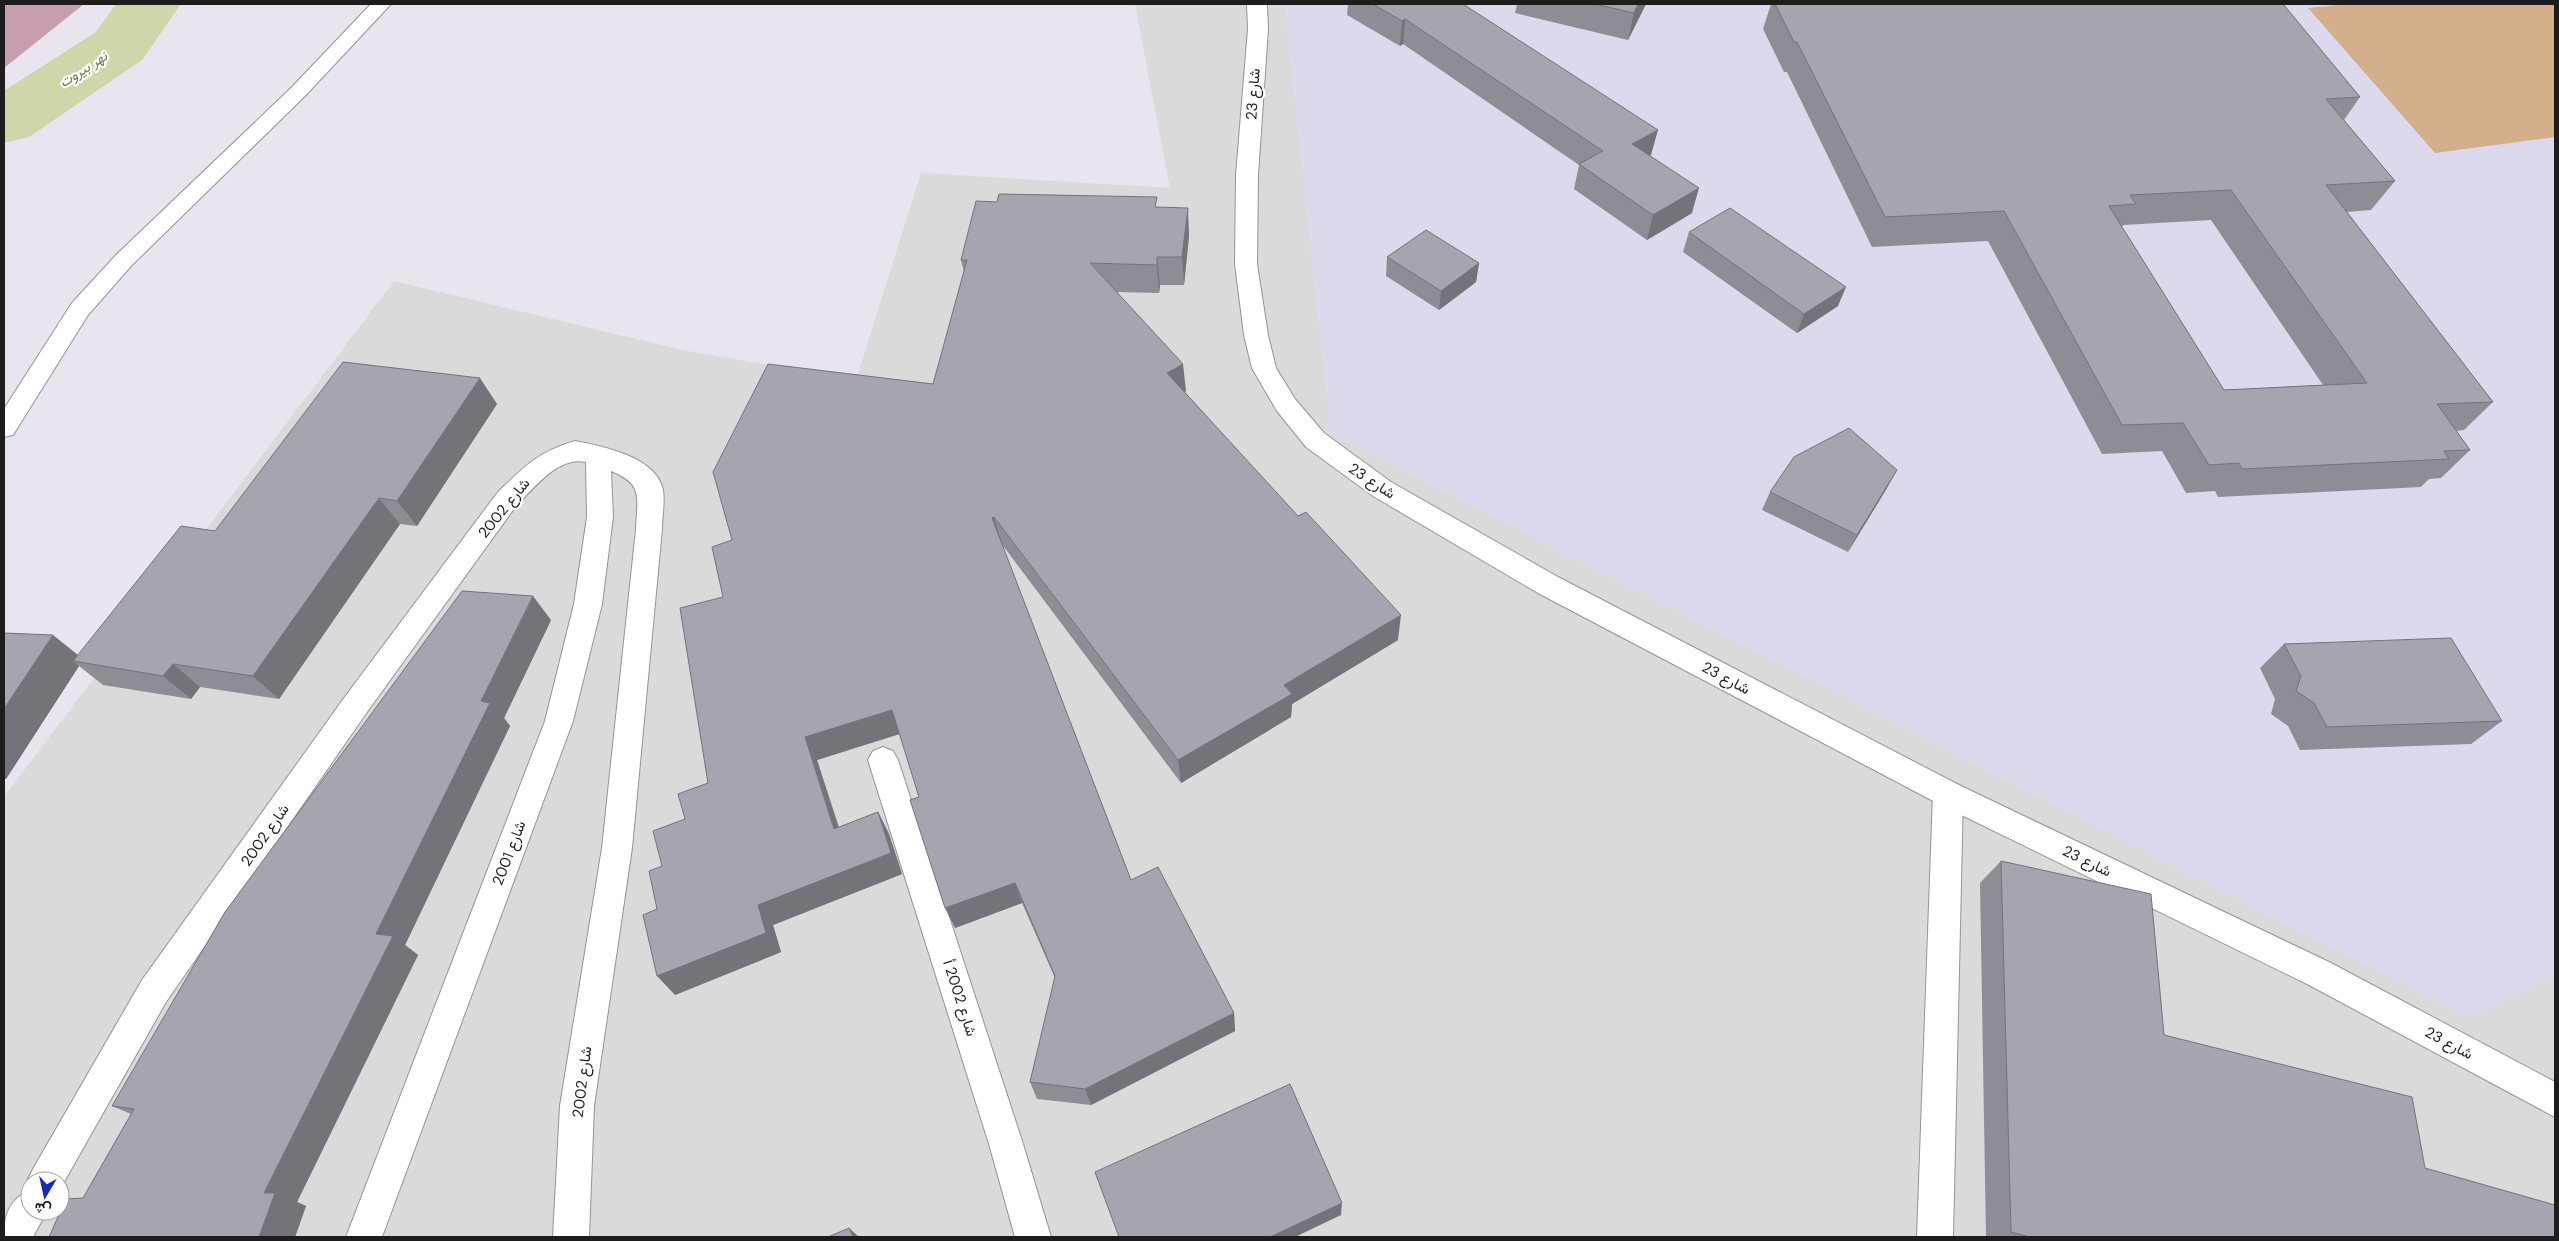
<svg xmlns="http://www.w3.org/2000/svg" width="2559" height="1241" font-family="'DM Sans',Vazirmatn,sans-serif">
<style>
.residential{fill:#dadadb;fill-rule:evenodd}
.military{fill:#dcd9ed}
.forest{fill:#c79eaf}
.pitch{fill:#d3af8b}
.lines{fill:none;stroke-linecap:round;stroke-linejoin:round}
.river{fill:#d1d5aa;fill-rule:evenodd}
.minor-casing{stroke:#949494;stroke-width:2}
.tertiary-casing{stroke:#949494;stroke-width:2}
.minor{fill:#fff;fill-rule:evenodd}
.tertiary{fill:#fff;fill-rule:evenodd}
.wall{fill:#908c96;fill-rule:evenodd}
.shaded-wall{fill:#75727a}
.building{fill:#a7a3af;stroke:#75727a;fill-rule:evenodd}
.labels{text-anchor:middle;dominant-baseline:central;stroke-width:4.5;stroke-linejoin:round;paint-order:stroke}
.far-water-label{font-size:14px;font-style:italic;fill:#677d44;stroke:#fff}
.street-label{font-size:15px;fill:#1d1d1d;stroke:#fff}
</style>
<rect width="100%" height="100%" fill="#e9e4ed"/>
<path class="residential" d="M1135,4h1420v1233h-2551v-440l390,-516 288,69 174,30 65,-207 249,15zM30,1181h30v30h-30z"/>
<path class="military" d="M1284,4h1271v971l-87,43 -1138,-585z"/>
<path class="forest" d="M4,4h80l-80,64z"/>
<path class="pitch" d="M2350,4h205v133l-120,16 -127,-145z"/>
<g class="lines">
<path class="river" d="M116,4h65l-39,56 -113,77 -25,6v-52l92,-59z"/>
<g class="minor-casing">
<path id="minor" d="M575,441c27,5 82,16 88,49 2,12 -1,27 -1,39l-30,319 -38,258 -5,131h-36l7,-131 42,-258 34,-319c1,-31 8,-45 -25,-58l2,46 -11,87 -29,117 -191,516h-36l199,-516 29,-117 13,-87 -1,-55c-28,-6 -52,26 -70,44l-149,206 -201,290 -106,187v-8h-30v6l-3,-6 6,-12 109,-189 205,-286 151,-202c27,-26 40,-40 77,-51z
M883,747l10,4 5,9 125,384 28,93h-36l-26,-93 -121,-384 5,-9z
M1948,781l11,4 4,9 -10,443h-36l16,-443 4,-9z
M30,1190v21h17l-14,26h-29c0,-21 5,-38 26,-47z"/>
</g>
<g class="tertiary-casing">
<path id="tertiary" d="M371,4h20l-86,92 -173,169 -44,50 -75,120 -9,2v-28l68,-106 44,-48 175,-167z
M1247,4h20l1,25 -10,146 -1,89 11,71 8,33 19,31 29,34 67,49 167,95 401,208 372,178 224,119v35l-246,-132 -372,-182 -399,-210 -165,-97 -67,-49 -29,-36 -25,-43 -8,-33 -9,-71 1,-89 12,-146z"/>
</g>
<use href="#minor" class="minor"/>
<use href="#tertiary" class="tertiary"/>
</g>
<path class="wall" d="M1348,4h115l188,151h-1l42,58 -45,27 -73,-51 5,-24 -176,-121 -3,2 -53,-31z
M1517,4h129l-18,36 -113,-27z
M1771,4h512l77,93 -16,23 51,61 -24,29 -24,2 146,190 -29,28 -8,1 14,19 -29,28 -12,1 -8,8 -203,10 -3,-6 -29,2 -24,-42 -60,3 -114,-213 -116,6 -85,-175h-3l-21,-43zM2211,220l112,165 -99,5 -102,-163 1,-2z
M1158,207l31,29 -5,49h-24l-1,8 -42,-1 69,99 -1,1 213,248 -106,64 -1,13 -110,66 -180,-240 130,337 103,133 1,18 -144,74 -54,-6 -7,-17 25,-104 -33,-75 -67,25 -36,-131 -19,-63 -83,26 22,67 39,-15 11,22 13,40 -129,51 8,27 -106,43 -18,-86 5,-43 23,-47 23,-36 15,-186 9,-57 201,-156 31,-112 -3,-12z
M1689,232l149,74 -41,27 -114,-81z
M1387,257l92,6 -3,19 -37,28 -53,-34z
M497,404l-80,122 -17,-2 -121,175 -79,-12 -9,12 -88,-14 -24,-19 -73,113h-2v-146l74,22 137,-124z
M1887,488l-39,64 -86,-42 8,-18z
M551,620l-47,98 6,8 -105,219 13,10 -121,247 9,4 -11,31h-246l34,-39 48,-84 -19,-8z
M2284,644l218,77 -31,23 -171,6 -12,-24 -17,-12 4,-15 -15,-31z
M2001,861l163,174 261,133 130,69h-569l-6,-354z"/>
<path class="shaded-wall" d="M1638,4h8l-18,36 6,-27z
M1405,19l-2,25 -3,2 2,-25z
M1658,130l-7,25 -25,14 6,-25z
M1699,188l-7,25 -45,27 6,-25z
M1188,208l1,28 -5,49 -2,-28z
M1157,257l3,28 -1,8 -2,-28z
M1479,263l-3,19 -37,28 2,-19z
M1846,287l-8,19 -41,27 7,-19z
M1183,364l3,27 -16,9 -3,-27z
M480,378l17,26 -80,122 -20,-25z
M1897,470l-10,18 -39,64 9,-17z
M379,498l21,26 -121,175 -26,-23z
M994,517l7,26 -9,-25z
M533,596l18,24 -47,98 6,8 -105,219 13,10 -121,247 9,4 -11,31h-36l5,-44 112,-259 105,-233z
M1401,615l-3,25 -106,64 -1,13 -110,66 -3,-23 106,-75z
M53,635l30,24 -10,2 6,5 -73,113 -2,-2v-68z
M173,664l27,23 -9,12 -28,-23z
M892,710l10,23 -85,27 29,91 -12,-22 -29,-92z
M878,812l11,22 13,40 -129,51 8,27 -106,43 -18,-19 101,-71z
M1015,883l7,20 -67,25 -10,-20z
M1234,1013l1,18 -144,74 -6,-16z
M1342,1203l-1,12 -46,22h-25z
M849,1228l10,9h-6z"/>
<path class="building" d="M1373,4h90l195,126 -26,14 67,44 -46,27 -74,-51 24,-13 -198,-132 -3,2z
M1595,4h43l-4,9z
M1775,4h508l77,93 -34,2 69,82 -69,4 167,217 -56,2 33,46 -26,1 5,8 -207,10 -3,-6 -30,2 -26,-42 -61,2 -118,-214 -119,6 -88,-175h-3zM2231,190l136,193 -143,7 -115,-184 27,-2 -6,-9z
M999,194l158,3 -2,10 33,1 -6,49h-25v8l-67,-2 93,101 -16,9 131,143 8,-4 95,103 -117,70 8,9 -114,66 -184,-243 -2,1 139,362 27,-13 76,146 -149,76 -55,-7 25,-106 -40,-93 -70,25 -35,-108 9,-3 -27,-87 -87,27 29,92 44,-17 13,41 -133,52 8,28 -109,43 -14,-61 14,-6 -8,-38 13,-5 -9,-35 32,-12 -7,-25 30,-11 -28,-175 43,-11 -11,-50 20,-7 -19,-68 55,-108 165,20 34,-124h-6l15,-59 21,1z
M1730,208l116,79 -42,27 -115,-82z
M1426,230l53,33 -38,28 -54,-34z
M343,362l137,16 -83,123 -18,-3 -126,178 -80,-12 -10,12 -90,-15 108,-135 34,5z
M1849,428l48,42 -40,65 -87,-43 24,-35z
M462,591l71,5 -52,105 9,2 -114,231 17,2 -129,257h11l-16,44h-210l17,-38 17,-1 51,-89 -22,-3 113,-194z
M4,633l49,2 -49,74z
M2451,638l51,83 -175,6 -13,-24 -18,-12 5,-15 -17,-32z
M2001,861l150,33 13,141 248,62 13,71 130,37v32h-525l-19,-5z
M1290,1084l52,119 -72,34h-151l-24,-65z
M849,1228l4,9h-25z"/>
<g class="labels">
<g class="far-water-label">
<text transform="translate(83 69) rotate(-33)">نهر بيروت</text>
</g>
<g class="street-label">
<text transform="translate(1253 94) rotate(-86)">شارع 23</text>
<text transform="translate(1372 481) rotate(33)">شارع 23</text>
<text transform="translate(504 508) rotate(-51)">شارع 2002</text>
<text transform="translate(1726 678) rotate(28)">شارع 23</text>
<text transform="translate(265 835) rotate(-55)">شارع 2002</text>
<text transform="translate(509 853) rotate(-69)">شارع 2001</text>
<text transform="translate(2087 861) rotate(26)">شارع 23</text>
<text transform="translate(960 998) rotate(72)">شارع 2002 أ</text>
<text transform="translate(2449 1043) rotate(28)">شارع 23</text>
<text transform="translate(582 1082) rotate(-83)">شارع 2002</text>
</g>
</g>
<rect width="2559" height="1241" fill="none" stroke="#1d1d1d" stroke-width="10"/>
<g transform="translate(45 1196) rotate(189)"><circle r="24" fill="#ffffff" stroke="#a5a5a5"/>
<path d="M0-4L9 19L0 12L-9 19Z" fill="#182ab2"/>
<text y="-8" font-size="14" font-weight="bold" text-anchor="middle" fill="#1d1d1d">ش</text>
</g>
</svg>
